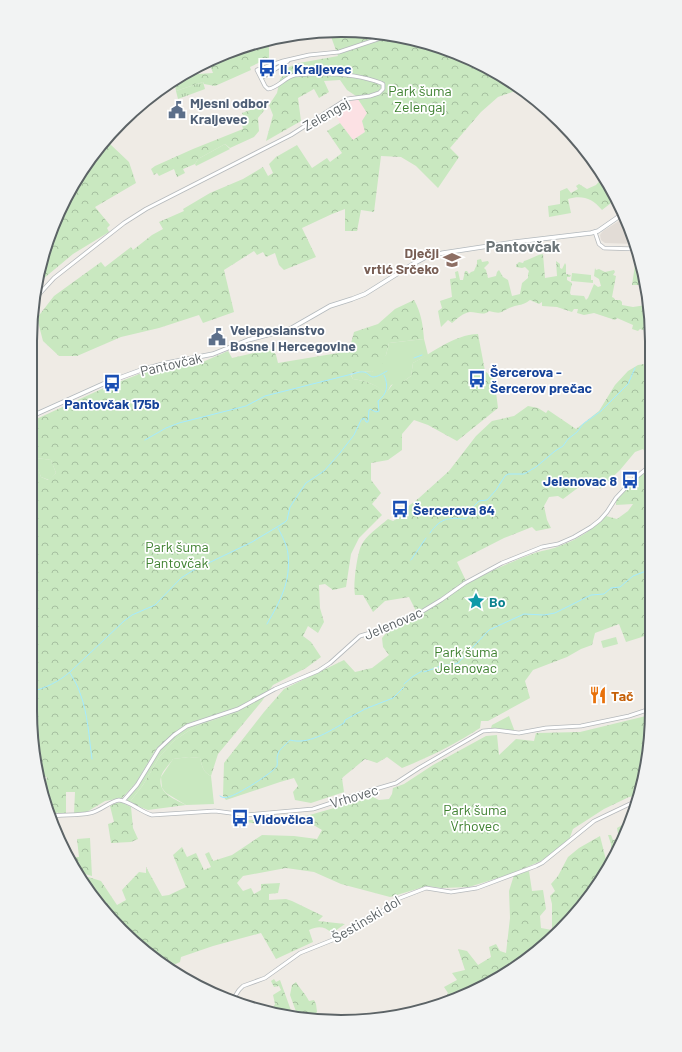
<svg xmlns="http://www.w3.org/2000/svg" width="682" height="1052" font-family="Barlow,sans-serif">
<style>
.education{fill:#e2dcd6}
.medical{fill:#fce1e4}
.grass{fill:#c9e8c0}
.forest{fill:url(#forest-crowns)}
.park{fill:url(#park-tufts)}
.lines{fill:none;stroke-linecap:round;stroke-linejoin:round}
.stream{stroke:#a5ebff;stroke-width:1}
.tertiary-casing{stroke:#b5b9bc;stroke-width:4.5}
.secondary-casing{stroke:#b3b9bd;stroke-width:5}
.tertiary{stroke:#fff;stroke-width:3}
.secondary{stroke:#fff;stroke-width:3.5}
.labels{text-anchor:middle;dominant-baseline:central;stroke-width:3.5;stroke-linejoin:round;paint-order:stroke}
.transit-label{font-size:14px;font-weight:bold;fill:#164399;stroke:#fff;text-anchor:start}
.park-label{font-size:14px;fill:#3e8130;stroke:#fff}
.service-label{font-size:14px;font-weight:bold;fill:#4e5e75;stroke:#fff;text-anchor:start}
.street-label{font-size:14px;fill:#5c6366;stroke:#fff}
.education-label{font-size:14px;font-weight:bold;fill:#785e54;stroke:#fff;text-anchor:end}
.culture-label{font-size:14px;font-weight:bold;fill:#0d838f;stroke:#fff;text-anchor:start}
.food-label{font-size:14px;font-weight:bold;fill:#c56008;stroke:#fff;text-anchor:start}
.quarter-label{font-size:16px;font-weight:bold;fill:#6d7578;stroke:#fff}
.rim{fill:none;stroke:#5c6366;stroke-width:2}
</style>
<defs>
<pattern id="forest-crowns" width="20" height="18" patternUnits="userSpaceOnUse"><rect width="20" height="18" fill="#c9e8c0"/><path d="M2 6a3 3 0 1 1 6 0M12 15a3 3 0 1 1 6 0" fill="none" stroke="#a6c0a0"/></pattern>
<pattern id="park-tufts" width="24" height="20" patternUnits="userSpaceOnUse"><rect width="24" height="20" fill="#c9e8c0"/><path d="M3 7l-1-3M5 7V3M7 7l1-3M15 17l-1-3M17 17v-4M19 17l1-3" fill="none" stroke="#a6c0a0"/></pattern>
</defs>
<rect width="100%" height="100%" fill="#efebe5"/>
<path class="education" d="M625,217l10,27 -30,-1 -4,-3 -1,-5 3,-4z"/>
<path class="medical" d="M353,100h6l8,13 -1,18 -13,9 -13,-17 -7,-13z"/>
<path class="grass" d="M225,144l5,5 -34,17 -1,-2 3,-5z
M572,273l19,2v5h2v3l-22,-2z
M424,339l4,16 -15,8 -2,13 -7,5 -13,4 -5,9c-9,-10 -21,-13 -33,-15l-2,-4 9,-4 12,1 14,-17 3,-12z
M37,458l14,2 5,13 -7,7 -8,-3 -3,-8 -5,4 1,13 -3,2 1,-28z
M616,637l2,7 -15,4 -2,-7z
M240,709v2l-44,15 -21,14 -15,16 -17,29 -14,18 -3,-4 34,-49 22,-20z
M509,716l6,16 -24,-4 1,-3z
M189,757l11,1c2,8 3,14 11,18l3,28 -28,1 -20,-12 -4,-5 -1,-11 12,-18z"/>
<path class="forest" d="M329,31l52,2 60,13 55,26 25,17 -23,8 -17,15 -31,36 9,9 -21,31 -22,-22 -15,-9 -20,-1 -7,56 -13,-2 -4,21h-12v-22l-13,5 -30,14 14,29 -32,13 -5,-5 -4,-12 -9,4 -3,-5 -6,3 -3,-4 -30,19 10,42 -31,11 -4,-8 -40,13 -38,9 -44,19h-18l-16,-15 -6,-23 17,-22 47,-34 4,5 26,-20 2,3 19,-15 11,-6 -4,-7 25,-11 -1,-2 27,-16 33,-14 20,-12 5,9 5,-3 -4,-9 7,-7 21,-12 15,23 15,-10 3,4 12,-9 -15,-22 13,-8 13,17 12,-8 -3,-11 5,-8 -11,-17 -9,-6 -7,-10 -16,1 5,11 -10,6 -5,-9 -16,9 3,23 -35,20 7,-26 -4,-10 8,-12 3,-14 4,-4 -2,-5 17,-7 39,-7z
M269,39v19l-19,9 1,3 -36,16 -11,-2 -1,-2 -27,9 -2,-11 9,-5 30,-2 -5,-13 52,-19z
M262,102l4,6 -8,10 1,13 -5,6 -24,11 -5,-4 -27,15 -3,5 -12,5 2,4 -8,4 -3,-8 -15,7 -2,-3 -3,2 -3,-6 4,-3 38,-17 50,-20 -1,-4 3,-5 -3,-7 11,-4z
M110,144l19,18 7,21 -41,24 15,18 -3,3 2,4 -36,22 -36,30 17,-62 44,-71z
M603,177l12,18 -6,4 2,4 -9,7c-10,-12 -20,-15 -34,-11l3,14 -22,4 -1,-11 12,-2v-13l7,-3 4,5 7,-4 -2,-3 3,-2 8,5 9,-4z
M543,254l2,24 12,-2 -1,-15 4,3v4l2,1 3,-6 1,2v9l5,1 -1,2h-3v3l5,3v2l-1,2 -1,6 1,2 13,1 2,4 2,-2 6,-14 4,3 3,-1 -2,-7 -5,-3 1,-8 1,2 3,-1 6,3 9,-2 1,2 -2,3 3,1 -4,21 2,1 1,2h5l2,2v3l11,2 13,-2 3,2 2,14v10l-2,1 -9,-3 -2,2 -6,-2 1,-4 -16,-7 -2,2 -21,-7 -10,2 -7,-2 1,-4h-4l-2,3 -15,-5 -15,-1v-4l-3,2 -9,-4c-8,6 -10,4 -18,7 -12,4 -8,8 -23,4 -5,5 -12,1 -19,1 -7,1 -12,6 -18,11l-4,-3 -7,7 -3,-16 4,-3 -2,-7 12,-4 -2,-18 6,-1 -1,-6 3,-1 2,9h3l2,-9h2l2,3 2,-2 3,-1 3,-7v-4l4,-1 1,3 6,-1 1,2 -5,5 2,2 2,8 8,-2 1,-4 2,-2 4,7 5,3 4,16 8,-2 2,-11 6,-5v-4l1,-3 -4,-4 -3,1 -6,-1v-2l3,-3 4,1 1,-2c7,-2 12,-6 19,-7z
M635,265h7l3,20h-13z
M414,300c7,12 9,25 10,39l-35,4 -3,12 -4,9 -10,8 -12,-1 -10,3 3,5c12,2 24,5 33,14l10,-13 8,1 7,-5 2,-13c21,-11 40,-28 65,-29l7,37 11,10 -1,3 3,24 -41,33 -29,-16 -14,-5 -12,14v16l-14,10 -17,3v17l10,13 -9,11 10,11 -23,23 -8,16 -5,33 -13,3 -8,-6 -6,1 1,23 4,14 -6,11 -10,-7 -5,10 8,6 10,15 -15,11 -33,17 -11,16 -44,53 -7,22c-8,-4 -9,-10 -11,-18l-11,-1 -16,2c-3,5 -11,12 -12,18 -4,16 14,22 25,28l-38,5 -19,-7 14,-18 17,-29 15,-16 21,-14 44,-15 -1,-4 -53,18 -22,17 -9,9 -19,32 -14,15 -17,3 -20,12 -11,1 1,-22h-9v21h-8l-1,-1v2l-9,1 -5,-25 4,-13 -6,-1 -11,-65 1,-222 3,-3 -1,-13 5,-5 3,9 7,3 8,-7 -5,-13 -14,-2 -5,2v-39l74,-34 36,-14 42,-10 21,-2 23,-10 4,7 40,-9 4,6 2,8 60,-10 12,-6 4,-15 24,-8 17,-15z
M651,357v72l-3,2 -3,8 6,7v16l-8,-13 -8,3 -15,18 -20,19 -9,-11 -28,21 -5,-3 -9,1 -5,9 3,14 4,8 -15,3 -4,-4 -28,11 -47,24 10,21c23,-11 45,-22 68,-30 9,-3 19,-4 27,-8 17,-6 31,-16 44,-29l11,3 11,-8 5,-7 -17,1v-6l22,-22 13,-10 -1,166 -8,4 -16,5 -7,-18 -24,9 -3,12 -11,4 -14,8 -34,13 -8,11 5,17 -42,23h-7l-1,7c-25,16 -50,29 -78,40l-15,-11 -10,6 -12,-4 -23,19 2,14 -33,11 -16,-3 -2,-8 5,-6 -4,-8 -14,4 -54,18 -3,-4 1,-33 40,-51 20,-23 60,-29 11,12 17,-4 17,-13 -6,-8 -1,-9 6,-7 31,-14 -10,-20 -24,4 -12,11 -10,-17h-8c-2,-10 2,-40 6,-49 5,-11 18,-19 27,-27l5,2 9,-5 4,-8 13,-10 30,-27 27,-35 16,-15 22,-5 14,-10 10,2 8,5 2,-3 28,19 23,-18 16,-26 13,-14 10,-6 6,-1z
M650,715l-1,36 -11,44 -9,2 -25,12 -31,20 -4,11 -28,21 -30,13 -42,13 -28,1 -14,-2 -37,11 -49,-13 -27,-12 -28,-4 -43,8 -6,7 6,8 8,-3 3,6 7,-4v-6l19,-1 -2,10 -9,1v6l17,-1 6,2 31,15 -5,5 27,3 -13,9c-8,-7 -14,-7 -23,-3l4,12 -37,17 -15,-26 -48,13 -32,11 -1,5 -11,5 -18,-9 -57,-62 -7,-10 -2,-10 16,5 16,24 9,-5 -4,-10 17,-18 7,1v-6l16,29 7,-1 17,-8 -13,-32 9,-8 5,10 9,-4 8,17 7,-3 -6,-13 4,-2 4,9 19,-6 30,-20 32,1 23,3 5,-9 -12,-7 -17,-3 -36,4 -20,-4h23l46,-4 67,-19 6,3 10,-1 3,-5 1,-6 11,-4 29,-19 53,-29 11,-1 2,20 17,-16 18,2 2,-8 44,-1z
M121,802l10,5 2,21 5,11 -7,3 -20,1 -3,-19 6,-2 -4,-16 6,-3z
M631,820l-3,10 -14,24 -3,-4v-6l-3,-9h3l2,5 6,-1 -2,-11z
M600,836l7,28 -32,52 -61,54 -71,32 5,-9 -4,-6 13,-7 -5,-7 13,-3 -7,-21 9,2 11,14 13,-8 -2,-10 7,-3 4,7 6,2 4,-35 -1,-27 5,-16 15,-4 3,20 11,-1 3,19 -6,7 1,12 11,2v-26l-2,-8 5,-5 -4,-7 7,-8 10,-19 11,-9z
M90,838l2,38 -11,-3 -3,1 -9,-17h10l-2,-18z
M274,979l2,3 4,-2 13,36 -22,-5 4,-7 -2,-9 8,-5 -2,-4 -5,1 -3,-6z
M296,982c4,7 9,11 13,19l5,-1 2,4 1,8 -3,3 -2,5 -14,-3 -8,-22 2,-10z"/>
<path class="park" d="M203,82l2,7 -27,10 -2,-8z"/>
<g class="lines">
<path class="stream" d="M414,358l8,-3
M145,440l21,-12 13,-5 67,-17 19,-10 95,-24c8,-1 8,4 13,5 5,0 10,-4 14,-6
M430,533c10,-14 17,-16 35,-14l3,-3 4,-8 7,-7 8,-1 9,-10 9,-14 3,-2h16l12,-7 19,-16 8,-5 5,-7 9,-7 6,-8 18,-13 27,-27 7,-16
M411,560l15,-22
M267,624c13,-23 24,-42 21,-70 -1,-9 -6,-18 -10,-26
M424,672l20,-7h7l7,-2 31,-33 35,-16 20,1 11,-2 36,-18 13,-1 7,-6 9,-1 13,-11 13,-5 4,-5
M70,673c4,7 8,13 10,20 8,21 9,45 12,66
M404,684l8,-7 10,-6
M30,692c16,-4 28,-10 40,-20l54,-51 8,-6 23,-10 26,-27 11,-7 60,-29 25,-15 8,-5 2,-2 3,-13 16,-24 18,-12 16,-18 14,-18 7,-15 3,-2 2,4h2l1,-12 1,-1 6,3 3,-1 -1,-10c9,-7 11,-15 6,-26
M220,796c3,2 5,2 8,1 8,-1 46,-25 49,-31 1,-3 -1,-9 1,-12 1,-5 9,-10 12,-14 18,5 38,-8 54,-17l1,-3 20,-11 28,-11 11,-11"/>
<g class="tertiary-casing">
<path id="tertiary" d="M261,78l27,-17
M595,232l4,12 5,4 33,1
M33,301l21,-23 70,-55 22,-14 145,-74 56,-36 23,-3 9,-3 4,-4v-5l-2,-1c-23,-9 -49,-10 -73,-9 -4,1 -9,0 -13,1 -10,2 -17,13 -27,14l-3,-3 -8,-16 26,-9 26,-6 30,-3 51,-17
M123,801l14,-16 22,-36 15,-14 13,-9 51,-17 37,-20 43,-18 12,-8 30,-27 27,-8 21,-8 33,-20 24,-17 37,-20 40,-16 16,-3 16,-7 17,-10 9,-7 7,-8 9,-14 18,-19 17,-14
M49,816c14,-2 28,0 41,-3 11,-2 18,-11 29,-13 11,1 22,12 33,15l63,-4 31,4 67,-6 49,-16 34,-10 23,-15 64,-37 12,-1 24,3 27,-5 35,-2 48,-10 21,-7
M232,1001l7,-11 4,-4 22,-8 35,-25 45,-18 20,-15 16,-8 19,-14 26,-10 25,4 26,-4 59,-22 6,-3 52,-42 42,-20"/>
</g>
<g class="secondary-casing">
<path id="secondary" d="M32,416l71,-32 38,-14 26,-7 46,-9 35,-14 42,-11 40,-23 22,-7 13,-5 48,-30 13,-7 17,-4 72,-11 76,-9 7,-2 26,-18"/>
</g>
<use href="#tertiary" class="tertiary"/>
<use href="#secondary" class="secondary"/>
</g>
<defs>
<g id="bus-bare" transform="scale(1.38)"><path d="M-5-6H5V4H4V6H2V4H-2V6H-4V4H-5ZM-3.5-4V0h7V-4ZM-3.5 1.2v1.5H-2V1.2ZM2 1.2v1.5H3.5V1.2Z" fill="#1a4fb4" stroke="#fff" stroke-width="2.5" paint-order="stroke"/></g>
<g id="civic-bare" transform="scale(1.38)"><path d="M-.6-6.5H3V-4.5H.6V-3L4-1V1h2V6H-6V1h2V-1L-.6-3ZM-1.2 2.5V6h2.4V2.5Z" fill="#5c6f8a" stroke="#fff" stroke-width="2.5" paint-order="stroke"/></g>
<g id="school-bare" transform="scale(1.38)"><path d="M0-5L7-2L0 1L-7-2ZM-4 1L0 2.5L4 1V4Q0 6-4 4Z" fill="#8d6e63" stroke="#fff" stroke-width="2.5" paint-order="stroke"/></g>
<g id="sight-bare" transform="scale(1.38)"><path d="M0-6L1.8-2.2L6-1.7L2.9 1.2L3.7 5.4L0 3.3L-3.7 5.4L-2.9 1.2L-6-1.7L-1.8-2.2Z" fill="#0f9aa8" stroke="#fff" stroke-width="2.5" paint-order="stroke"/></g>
<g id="restaurant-bare" transform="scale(1.38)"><path d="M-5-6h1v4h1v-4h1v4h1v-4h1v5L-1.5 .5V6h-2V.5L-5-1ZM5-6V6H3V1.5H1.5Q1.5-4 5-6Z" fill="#e8710a" stroke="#fff" stroke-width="2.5" paint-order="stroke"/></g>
</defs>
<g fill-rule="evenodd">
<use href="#bus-bare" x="267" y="68"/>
<use href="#civic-bare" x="177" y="110"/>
<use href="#school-bare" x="452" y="260"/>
<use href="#civic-bare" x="217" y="337"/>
<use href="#bus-bare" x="477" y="379"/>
<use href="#bus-bare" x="112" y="383"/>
<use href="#bus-bare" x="630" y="480"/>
<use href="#bus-bare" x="400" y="509"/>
<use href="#sight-bare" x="476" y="601"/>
<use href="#restaurant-bare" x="598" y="695"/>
<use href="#bus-bare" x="240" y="818"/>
</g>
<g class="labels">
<g class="transit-label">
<text x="280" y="68">II. Kraljevec</text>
<text x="490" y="371">Šercerova -<tspan x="490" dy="16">Šercerov prečac</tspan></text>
<text x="112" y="403" text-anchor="middle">Pantovčak 175b</text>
<text x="617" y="480" text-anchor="end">Jelenovac 8</text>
<text x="413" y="509">Šercerova 84</text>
<text x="253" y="818">Vidovčica</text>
</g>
<g class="park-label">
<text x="420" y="90">Park šuma<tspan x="420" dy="16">Zelengaj</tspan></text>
<text x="177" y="546">Park šuma<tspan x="177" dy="16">Pantovčak</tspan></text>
<text x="466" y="651">Park šuma<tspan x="466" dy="16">Jelenovac</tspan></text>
<text x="475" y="809">Park šuma<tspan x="475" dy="16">Vrhovec</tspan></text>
</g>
<g class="service-label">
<text x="190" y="102">Mjesni odbor<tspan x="190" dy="16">Kraljevec</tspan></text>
<text x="230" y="329">Veleposlanstvo<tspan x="230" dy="16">Bosne i Hercegovine</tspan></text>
</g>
<g class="street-label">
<text transform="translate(326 114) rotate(-30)">Zelengaj</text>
<text transform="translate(171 364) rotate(-13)">Pantovčak</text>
<text transform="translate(393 623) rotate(-23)">Jelenovac</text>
<text transform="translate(354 796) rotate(-17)">Vrhovec</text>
<text transform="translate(366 919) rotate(-31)">Šestinski dol</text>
</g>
<g class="education-label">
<text x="439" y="252">Dječji<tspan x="439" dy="16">vrtić Srčeko</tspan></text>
</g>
<g class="culture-label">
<text x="489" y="601">Bo</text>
</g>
<g class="food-label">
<text x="611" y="695">Tač</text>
</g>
<g class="quarter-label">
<text x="523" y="245">Pantovčak</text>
</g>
</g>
<path d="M0 0H682V1052H0ZM341 37H341A304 304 0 0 1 645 341V711A304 304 0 0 1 341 1015H341A304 304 0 0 1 37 711V341A304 304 0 0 1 341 37Z" fill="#f2f3f3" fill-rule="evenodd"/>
<path class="rim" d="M341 37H341A304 304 0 0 1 645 341V711A304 304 0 0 1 341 1015H341A304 304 0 0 1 37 711V341A304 304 0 0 1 341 37Z"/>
</svg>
